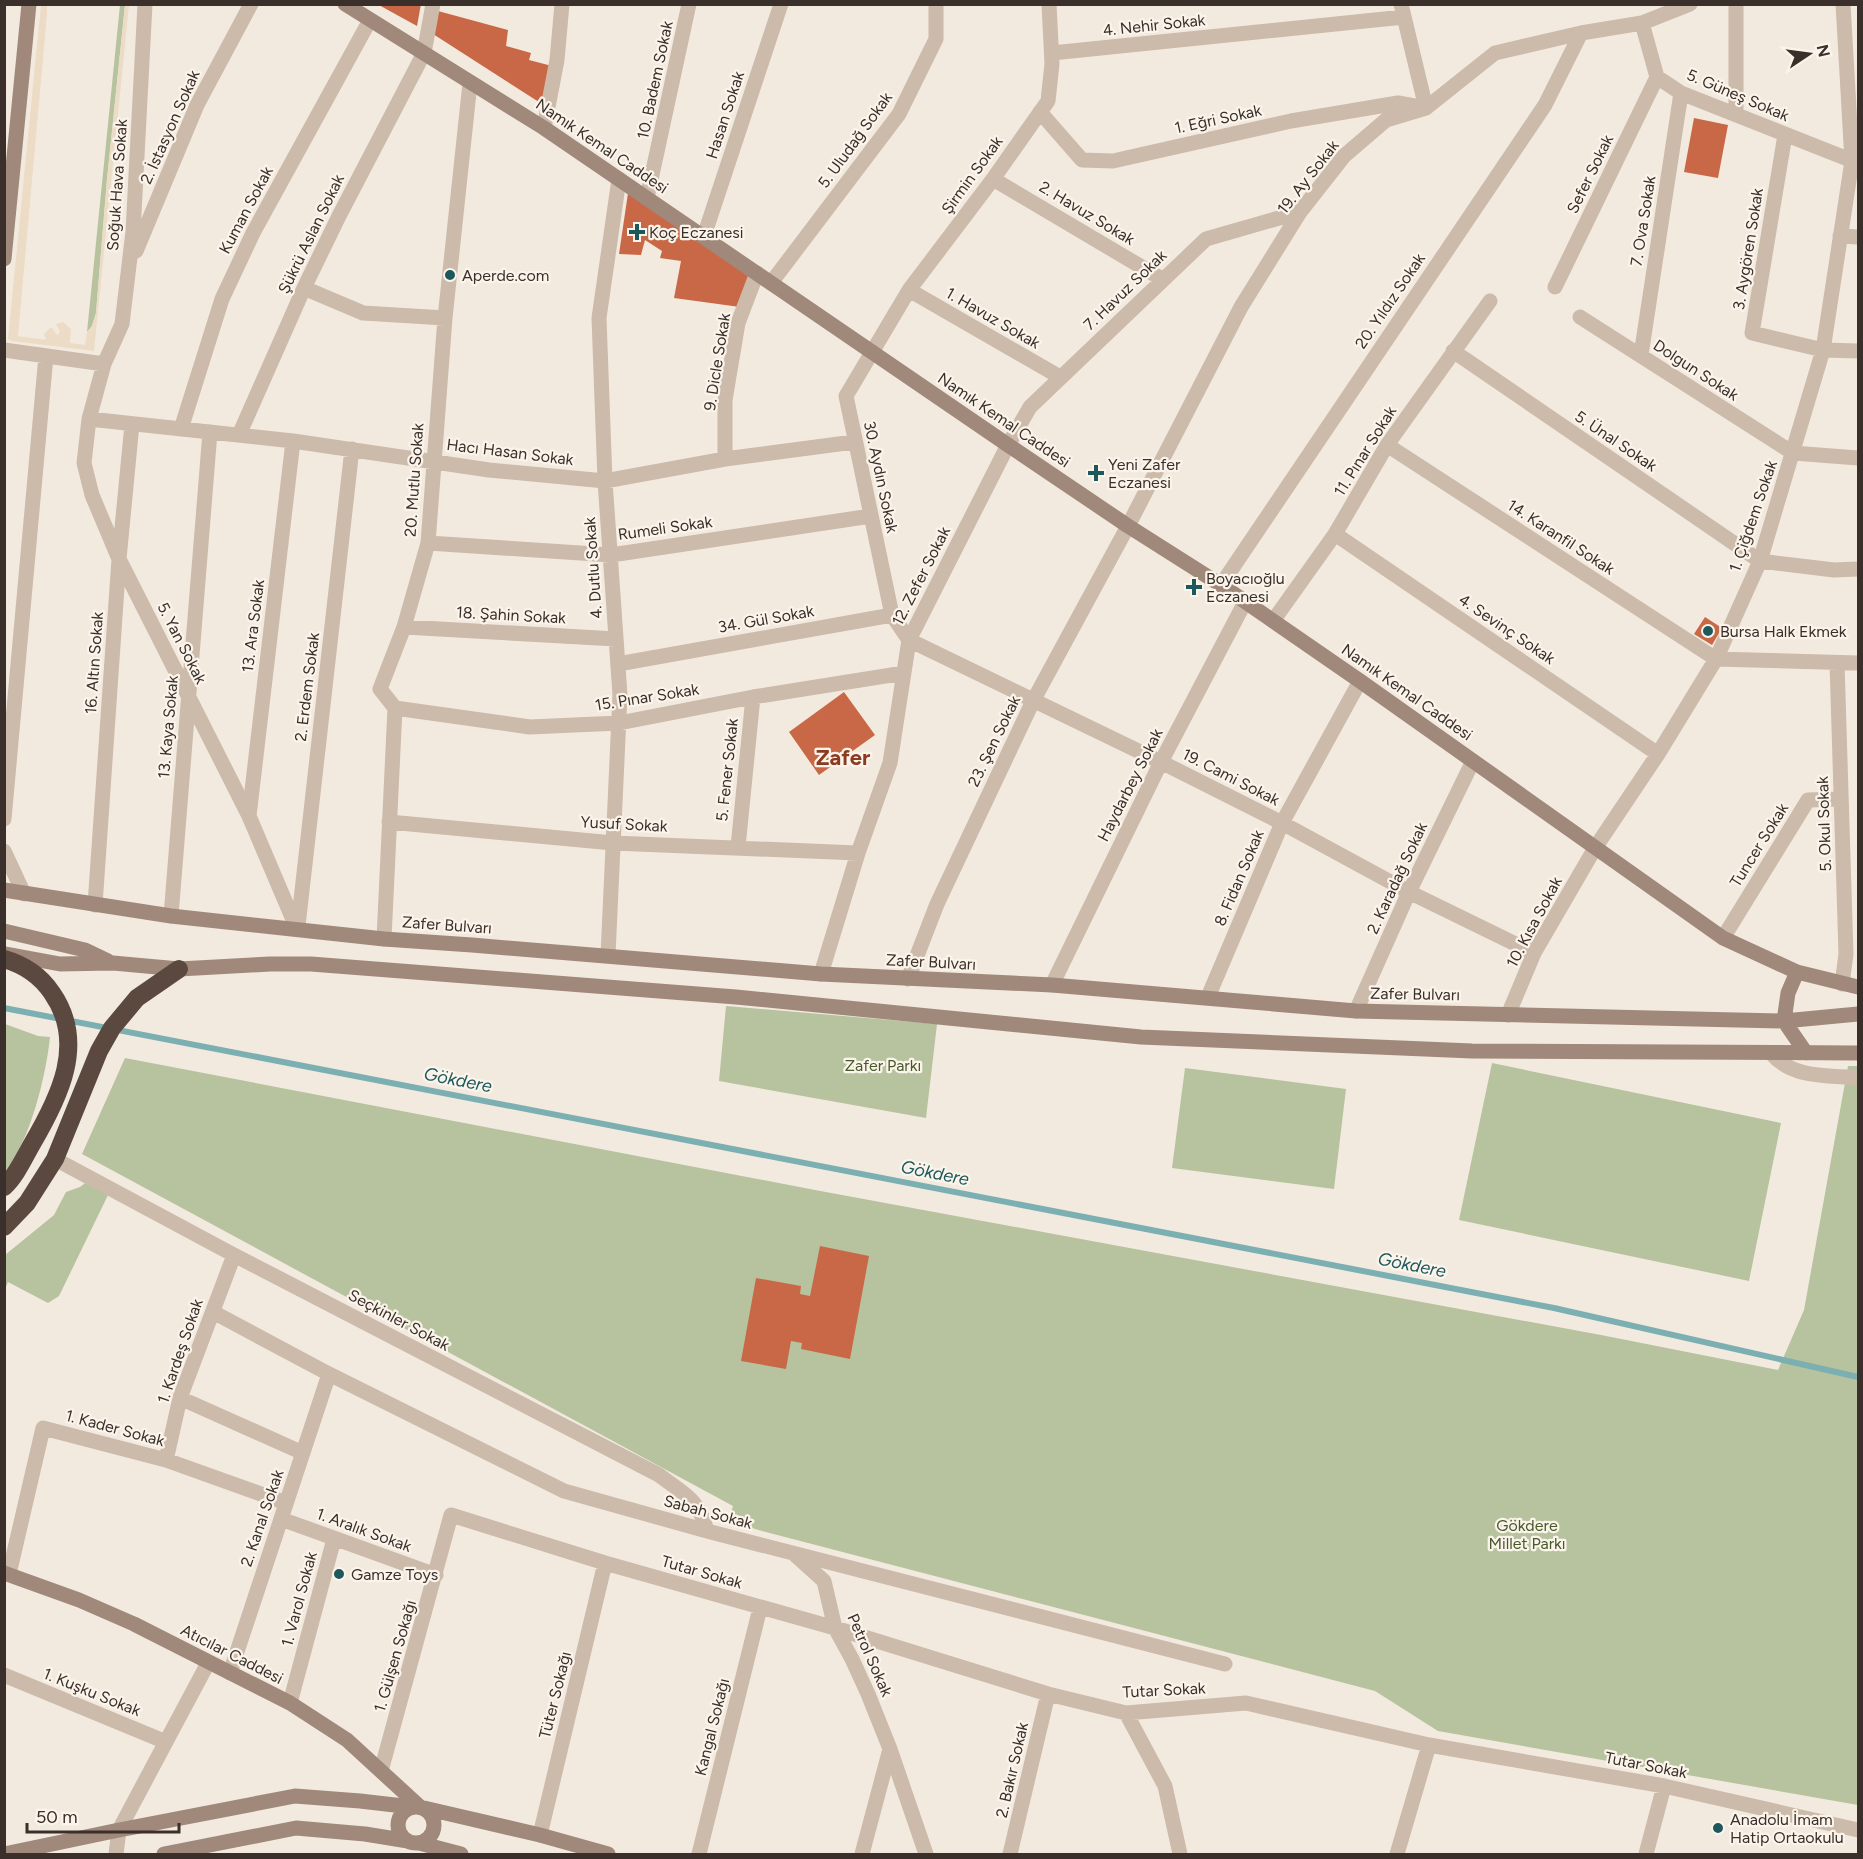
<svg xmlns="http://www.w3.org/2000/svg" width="1863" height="1859" font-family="Figtree,sans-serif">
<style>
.green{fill:#b6c39e}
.plaza{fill:#ecdbc5}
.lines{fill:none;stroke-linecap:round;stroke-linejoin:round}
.stream{stroke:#7cafb2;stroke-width:6}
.building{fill:#c96847}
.street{stroke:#ccbaaa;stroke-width:15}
.secondary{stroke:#a0897b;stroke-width:15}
.highway{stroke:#5b4940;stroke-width:18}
.poi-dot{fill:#1d585d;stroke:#fbf4eb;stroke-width:2}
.labels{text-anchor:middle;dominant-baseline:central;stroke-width:4.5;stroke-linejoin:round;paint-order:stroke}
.street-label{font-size:16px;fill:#3a2f2a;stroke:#fbf4eb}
.poi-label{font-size:16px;fill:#3a2f2a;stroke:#fbf4eb;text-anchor:start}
.park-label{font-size:16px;fill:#48592c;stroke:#fbf4eb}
.water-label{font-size:18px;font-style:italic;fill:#1d585d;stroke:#fbf4eb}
.district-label{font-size:22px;font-weight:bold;fill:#8b3b20;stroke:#fbf4eb}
</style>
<rect width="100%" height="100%" fill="#f3eadf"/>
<path class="green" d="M120,5h5l-18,174 -11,134 -4,13 -5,6z
M726,1006l211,18 -11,94 -207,-37z
M5,1024l33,12 12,1c-4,39 -20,105 -45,134z
M125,1058l690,132 786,145 177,35 26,-60 44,-244h10v739l-420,-74 -63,-40 -613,-160 -34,-10 5,-15 -651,-352z
M1492,1063l289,60 -32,158 -290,-61z
M1185,1068l161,21 -12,100 -162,-21z
M88,1181l21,12 -50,103 -11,7 -40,-21 -3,7v-34l49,-40 12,-23 14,-5z"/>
<path class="plaza" d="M41,5h6v9l-29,322 28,4 -2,-6 7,-7 6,8 3,-3 -4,-8 7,-2 8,7 -1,14 15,2 2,-13 5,-6 4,-13 11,-134 18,-174h4l-35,346 -82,-10 -4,-2z"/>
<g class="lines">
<path class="stream" d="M4,1008l1550,300 304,69"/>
</g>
<path class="building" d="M377,4h44l-4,22z
M438,11l70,19 -2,16 25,7 -2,7 23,6 -10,38 -109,-70z
M1694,118l34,7 -10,53 -34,-6z
M628,193l121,80 -9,34 -66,-9 7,-37 -21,-3 2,-7 -17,-11 -4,15 -22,-1z
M1705,617l17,11 -10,17 -18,-11z
M844,692l31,43 -56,40 -30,-43z
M820,1246l49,10 -19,103 -49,-10 1,-6 -11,-2 -5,28 -45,-8 15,-83 45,8 -1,8 10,2z"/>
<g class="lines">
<path class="street" d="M145,4l-12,228 -11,92 -18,40 -15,55 -5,44 8,32 27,64 130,257 48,113
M1642,23l15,54 24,16 177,70
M1052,53l352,-36
M1040,112l42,48 31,1 178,-40 107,-18 28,5 -25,-104
M1736,115v-111
M544,128l13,-68 5,-56
M1785,135l-33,198 71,17 35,1
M993,179l169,100
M647,198l42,-194
M704,236l77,-232
M1840,236l18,1
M136,251l61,-146 54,-101
M771,283l128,-169 37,-75v-35
M1555,287l102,-210
M304,288l59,25 82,5
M909,290l151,87
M1580,317l213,136 65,5
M4,350l100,14
M1453,351l307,210 74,9 24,-1
M1641,355l40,-262
M89,419l204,22 196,29 116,11 120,-22 129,-17
M181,429l41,-130 31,-66 117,-213
M239,435l65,-147 35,-72 85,-163 9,-49
M1387,445l329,214 142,4
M725,459v-59l13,-77 19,-50
M1335,534l323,220
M428,543l183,12 260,-39
M1221,585l324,-480 36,-72
M892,615l-46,-219 63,-106 84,-111 55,-78 4,-37 -3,-60
M1273,621l62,-87 52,-89 103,-144
M404,627l212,12
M1837,663l9,291 -4,30
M618,664l274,-49 17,25 252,122 121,61 127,69 125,61
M395,708l135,19 89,-4 134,-26 151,-24
M249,816l44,-375
M4,819l42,-463
M389,822l224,21 245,10
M738,847l15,-150
M4,851l20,43
M95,905l24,-346 13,-135
M171,916l39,-484
M298,926l54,-477
M1723,938l85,-138 33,-1
M384,939l11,-231 -15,-19 24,-62 24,-84 17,-225 25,-235
M608,955l12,-260 -15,-214 -6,-163 20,-139
M821,974l37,-121 32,-90 19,-123 99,-195 22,-38 176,-168 94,-27
M908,979l29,-75 96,-203 95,-175 113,-219 59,-95 44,-56 42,-36 40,-12 69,-55 86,-20 61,-10 48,-19
M1052,985l109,-223 84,-160
M1208,997l74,-174 78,-142
M1356,1011l53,-119 64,-131
M1508,1015l26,-62 61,-105 63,-94 58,-95 44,-98 63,-211 29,-189 -9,-157
M1771,1053c21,26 57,22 87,25
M55,1159l179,96 425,220c26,20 39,23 48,56
M213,1312l116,62 235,117 143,40 518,133
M180,1398l123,55
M166,1460l14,-62 54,-143
M281,1519l155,56
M794,1554l30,27 11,47 17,31 16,35 22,55 36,105
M9,1574l34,-146 123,32 120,43
M230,1673l99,-299
M4,1675l162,67
M290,1703l44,-164
M1126,1713l39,73 15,68
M381,1771l70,-256 154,48 230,65 213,66 78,19 120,-10 183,42 235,41 194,44
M540,1835l65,-272
M116,1854l3,-24 89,-167
M699,1854l61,-246
M862,1854l28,-105
M1010,1854l38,-160
M1397,1854l32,-109
M1646,1854l18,-68"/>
<path class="secondary" d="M345,4l199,124 464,317 120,81 93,59 139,96 363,257 74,34 61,15
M4,259l25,-255
M4,890l167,26 213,23 88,6 349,29 231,11 304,26 428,10 74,-7
M4,931l81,19 23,11
M6,954l54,10 53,-1 66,6 91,-5h41l425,33 405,40 331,14 386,2
M1797,972l-9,21 -4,28 22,32
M4,1573l75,27 55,24 156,79 57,37 72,66
M398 1825a18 18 0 1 1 36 0a18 18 0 1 1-36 0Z
M424,1808l116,27 68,19
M419,1843l42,11
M4,1854l115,-24 176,-34 65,5 52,6
M164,1854l132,-26 69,6 43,7"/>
<path class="highway" d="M4,959c21,6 36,16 48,34 35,50 7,105 -20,151 -8,14 -16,32 -28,43
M4,1227l23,-24 28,-44 44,-108 13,-23 25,-30 42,-29"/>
</g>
<g class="poi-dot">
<path d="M634 223h6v6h6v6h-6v6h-6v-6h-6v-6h6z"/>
<circle cx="450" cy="275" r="6"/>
<path d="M1093 464h6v6h6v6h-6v6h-6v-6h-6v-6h6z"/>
<path d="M1191 578h6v6h6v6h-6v6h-6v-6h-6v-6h6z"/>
<circle cx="1708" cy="631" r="6"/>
<circle cx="339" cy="1574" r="6"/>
<circle cx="1718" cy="1828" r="6"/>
</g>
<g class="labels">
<g class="street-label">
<text transform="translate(1154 25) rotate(-6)">4. Nehir Sokak</text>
<text transform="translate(655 80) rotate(-78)">10. Badem Sokak</text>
<text transform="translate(1738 95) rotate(23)">5. Güneş Sokak</text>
<text transform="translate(725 115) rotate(-72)">Hasan Sokak</text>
<text transform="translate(1218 119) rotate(-12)">1. Eğri Sokak</text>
<text transform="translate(170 127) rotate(-66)">2. İstasyon Sokak</text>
<text transform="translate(855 140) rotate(-54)">5. Uludağ Sokak</text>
<text transform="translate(602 146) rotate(34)">Namık Kemal Caddesi</text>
<text transform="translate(1590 174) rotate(-64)">Sefer Sokak</text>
<text transform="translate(972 175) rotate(-54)">Şirmin Sokak</text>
<text transform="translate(1308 177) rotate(-52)">19. Ay Sokak</text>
<text transform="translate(117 185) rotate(-86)">Soğuk Hava Sokak</text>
<text transform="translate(246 210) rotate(-62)">Kuman Sokak</text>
<text transform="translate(1087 213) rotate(31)">2. Havuz Sokak</text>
<text transform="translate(1643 221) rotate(-81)">7. Ova Sokak</text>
<text transform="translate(311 234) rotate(-64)">Şükrü Aslan Sokak</text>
<text transform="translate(1748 249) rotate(-81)">3. Aygören Sokak</text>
<text transform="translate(1125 290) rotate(-44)">7. Havuz Sokak</text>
<text transform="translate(1390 301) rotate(-56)">20. Yıldız Sokak</text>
<text transform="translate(993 318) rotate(30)">1. Havuz Sokak</text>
<text transform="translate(717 362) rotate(-81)">9. Dicle Sokak</text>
<text transform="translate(1696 370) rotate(33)">Dolgun Sokak</text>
<text transform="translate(1004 420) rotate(34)">Namık Kemal Caddesi</text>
<text transform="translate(1616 441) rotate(34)">5. Ünal Sokak</text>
<text transform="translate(1365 451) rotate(-58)">11. Pınar Sokak</text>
<text transform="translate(510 452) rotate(7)">Hacı Hasan Sokak</text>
<text transform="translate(881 477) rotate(78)">30. Aydın Sokak</text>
<text transform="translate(414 480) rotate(-86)">20. Mutlu Sokak</text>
<text transform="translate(1753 516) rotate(-71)">1. Çiğdem Sokak</text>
<text transform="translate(665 528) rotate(-8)">Rumeli Sokak</text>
<text transform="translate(1561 537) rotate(33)">14. Karanfil Sokak</text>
<text transform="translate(593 568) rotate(-94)">4. Dutlu Sokak</text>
<text transform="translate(921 576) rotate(-63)">12. Zefer Sokak</text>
<text transform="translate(511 615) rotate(3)">18. Şahin Sokak</text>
<text transform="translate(766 619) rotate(-10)">34. Gül Sokak</text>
<text transform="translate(253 626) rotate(-83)">13. Ara Sokak</text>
<text transform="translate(1507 629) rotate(34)">4. Sevinç Sokak</text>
<text transform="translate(182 643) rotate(63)">5. Yan Sokak</text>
<text transform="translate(94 663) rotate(-86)">16. Altın Sokak</text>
<text transform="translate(307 687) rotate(-83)">2. Erdem Sokak</text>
<text transform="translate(1407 692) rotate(35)">Namık Kemal Caddesi</text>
<text transform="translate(647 697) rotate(-9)">15. Pınar Sokak</text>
<text transform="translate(168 727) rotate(-85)">13. Kaya Sokak</text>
<text transform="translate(994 741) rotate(-64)">23. Şen Sokak</text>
<text transform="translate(727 770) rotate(-84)">5. Fener Sokak</text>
<text transform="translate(1231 777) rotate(27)">19. Cami Sokak</text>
<text transform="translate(1130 785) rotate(-63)">Haydarbey Sokak</text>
<text transform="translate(624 824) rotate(3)">Yusuf Sokak</text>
<text transform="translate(1824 824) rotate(-92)">5. Okul Sokak</text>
<text transform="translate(1759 845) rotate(-58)">Tuncer Sokak</text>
<text transform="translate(1239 878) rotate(-67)">8. Fidan Sokak</text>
<text transform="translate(1397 878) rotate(-65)">2. Karadağ Sokak</text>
<text transform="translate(1534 922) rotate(-62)">10. Kısa Sokak</text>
<text transform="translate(447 925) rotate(4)">Zafer Bulvarı</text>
<text transform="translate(931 962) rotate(3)">Zafer Bulvarı</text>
<text transform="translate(1415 994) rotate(1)">Zafer Bulvarı</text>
<text transform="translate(399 1320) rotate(28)">Seçkinler Sokak</text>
<text transform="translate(180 1351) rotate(-71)">1. Kardeş Sokak</text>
<text transform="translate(115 1428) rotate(15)">1. Kader Sokak</text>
<text transform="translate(708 1512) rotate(15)">Sabah Sokak</text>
<text transform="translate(262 1518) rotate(-71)">2. Kanal Sokak</text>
<text transform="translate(364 1530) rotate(20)">1. Aralık Sokak</text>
<text transform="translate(702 1572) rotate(16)">Tutar Sokak</text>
<text transform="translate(299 1599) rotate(-75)">1. Varol Sokak</text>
<text transform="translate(232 1654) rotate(27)">Atıcılar Caddesi</text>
<text transform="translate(870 1655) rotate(66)">Petrol Sokak</text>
<text transform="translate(395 1656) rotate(-74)">1. Gülşen Sokağı</text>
<text transform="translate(1164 1690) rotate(-3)">Tutar Sokak</text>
<text transform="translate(92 1692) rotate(22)">1. Kuşku Sokak</text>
<text transform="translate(555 1695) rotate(-76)">Tüter Sokağı</text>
<text transform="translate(712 1727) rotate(-76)">Kangal Sokağı</text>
<text transform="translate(1646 1765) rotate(11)">Tutar Sokak</text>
<text transform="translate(1012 1770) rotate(-77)">2. Bakır Sokak</text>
</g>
<g class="poi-label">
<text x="649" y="232">Koç Eczanesi</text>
<text x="462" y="275">Aperde.com</text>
<text x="1108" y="464">Yeni Zafer<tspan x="1108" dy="18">Eczanesi</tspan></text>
<text x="1206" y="578">Boyacıoğlu<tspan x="1206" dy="18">Eczanesi</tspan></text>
<text x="1720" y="631">Bursa Halk Ekmek</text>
<text x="351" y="1574">Gamze Toys</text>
<text x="1730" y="1819">Anadolu İmam<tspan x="1730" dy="18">Hatip Ortaokulu</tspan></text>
</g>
<g class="park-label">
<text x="883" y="1065">Zafer Parkı</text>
<text x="1527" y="1525">Gökdere<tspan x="1527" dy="18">Millet Parkı</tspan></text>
</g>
<g class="water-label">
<text transform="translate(458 1080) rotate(11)">Gökdere</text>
<text transform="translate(935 1173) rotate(11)">Gökdere</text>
<text transform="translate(1412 1265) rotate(11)">Gökdere</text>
</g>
<g class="district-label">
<text x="843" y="757">Zafer</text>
</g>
</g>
<rect width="1863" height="1859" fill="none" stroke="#3a2f2a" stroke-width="12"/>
<g transform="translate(1809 54) rotate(77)" stroke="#fbf4eb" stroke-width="4.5" paint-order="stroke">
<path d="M0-4.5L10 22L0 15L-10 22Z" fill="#3a2f2a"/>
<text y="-9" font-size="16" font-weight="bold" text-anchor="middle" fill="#3a2f2a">N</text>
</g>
<path d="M27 1823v9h152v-9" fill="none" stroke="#3a2f2a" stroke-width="3"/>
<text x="36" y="1823" font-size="18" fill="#3a2f2a" stroke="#fbf4eb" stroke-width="4.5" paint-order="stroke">50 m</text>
</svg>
